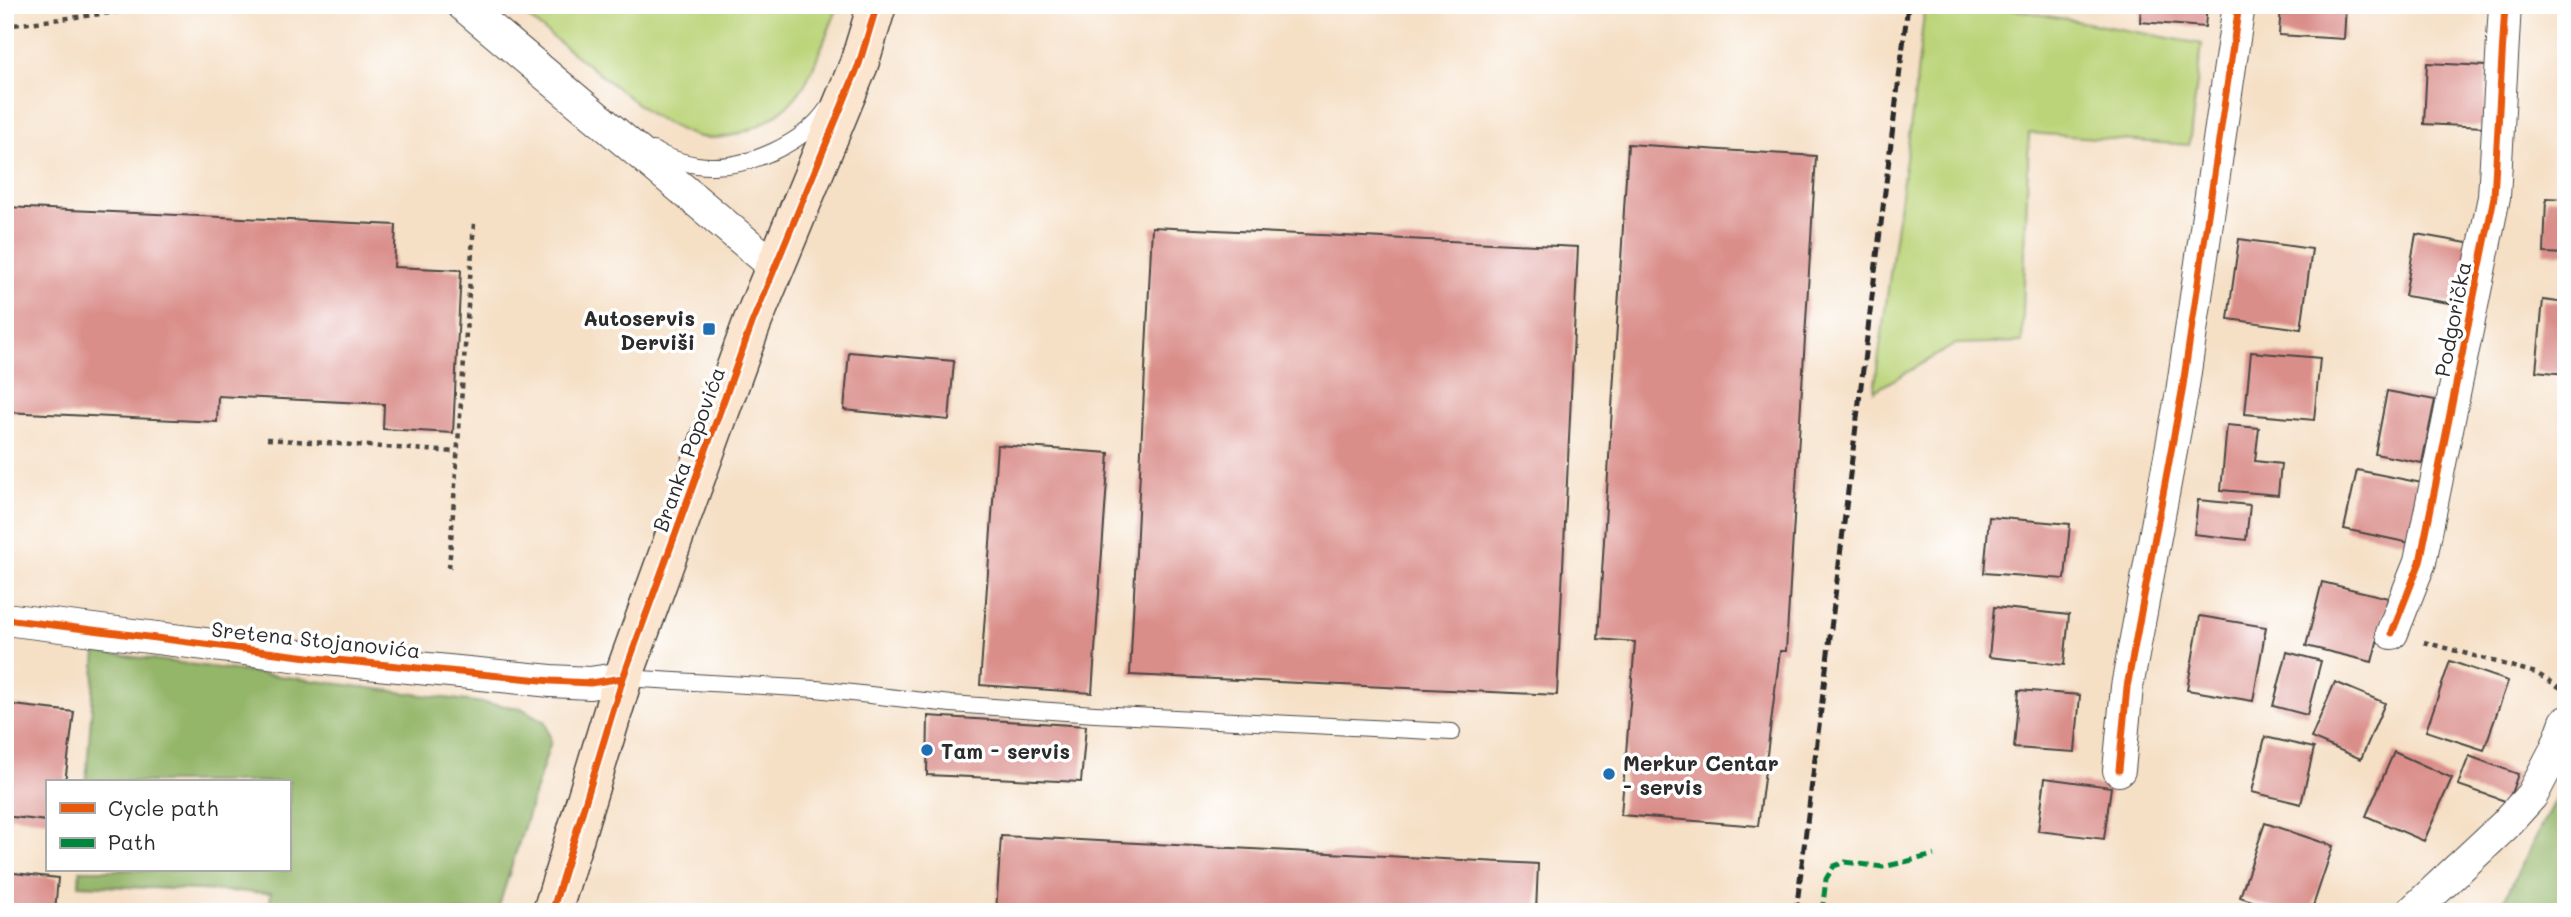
<svg xmlns="http://www.w3.org/2000/svg" width="2571" height="917" font-family="Mali,sans-serif">
<style>
.green{fill:#bbd479;stroke:#738052;stroke-width:2}
.forest{fill:#94b669;stroke:#60704a;stroke-width:2}
.building{fill:#da8e8a}
.lines{fill:none;stroke-linecap:round;stroke-linejoin:round}
.lane-casing{stroke:#494642;stroke-width:18}
.street-casing{stroke:#494642;stroke-width:34}
.secondary-casing{stroke:#494642;stroke-width:41}
.path{stroke:#494642;stroke-width:4.5;stroke-dasharray:5 5;stroke-linecap:butt}
.lane{stroke:#fff;stroke-width:16}
.street{stroke:#fff;stroke-width:32}
.secondary{stroke:#fbe5cf;stroke-width:38}
.rail{stroke:#2b2b2b;stroke-width:5;stroke-dasharray:10 5;stroke-linecap:butt}
.quiet{stroke:#00873e;stroke-width:5;stroke-dasharray:10 5;stroke-linecap:butt}
.cycleway-casing{stroke:#fff;stroke-width:11}
.cycleway{stroke:#e8590c;stroke-width:7}
.poi-dot{fill:#1f6fb2;stroke:#fff;stroke-width:2.5}
.labels{text-anchor:middle;dominant-baseline:central;stroke-width:7;stroke-linejoin:round;paint-order:stroke}
.poi-label{font-size:21px;font-weight:bold;fill:#2b2b2b;stroke:#fff;text-anchor:start}
.street-label{font-size:21px;fill:#2b2b2b;stroke:#fff}
</style>
<rect width="100%" height="100%" fill="#fff"/>
<filter id="ink" filterUnits="userSpaceOnUse"><feTurbulence type="fractalNoise" baseFrequency=".0143" numOctaves="2"/><feDisplacementMap in="SourceGraphic" scale="14" xChannelSelector="R" yChannelSelector="G"/><feConvolveMatrix kernelMatrix="1 2 1 2 8 2 1 2 1" color-interpolation-filters="sRGB"/></filter>
<filter id="wash" filterUnits="userSpaceOnUse"><feTurbulence type="fractalNoise" baseFrequency=".00686" numOctaves="4" result="noise"/><feDisplacementMap in="SourceGraphic" scale="28" xChannelSelector="R" yChannelSelector="G"/><feGaussianBlur stdDeviation="1.57" result="paint"/><feColorMatrix in="noise" values="0 0 0 0 0 0 0 0 0 0 0 0 0 0 0 0 0 1.4 0 .05"/><feComposite in="paint" operator="in"/></filter>
<g filter="url(#wash)">
<rect width="100%" height="100%" fill="#f5dfc5"/>
<path class="green" d="M512,5h327c-11,25 -20,51 -32,75 -17,33 -60,58 -98,58 -19,0 -42,-15 -59,-24z
M1925,5h64l213,39 -13,101 -160,-12 -7,209 -66,2 -82,47 40,-291z"/>
<path class="forest" d="M96,652l425,56 24,14 6,19 -54,171h-228l2,-19 -192,-8 1,-15h209v-88h-203z
M2559,791l7,2v92l-12,27h-56z"/>
<g id="blocks">
<path class="building" d="M2141,5h66l-2,22 -65,-5z
M2281,5h65l-2,34 -65,-4z
M2563,29h3v63h-3z
M2427,63l60,3 -3,61 -60,-3z
M1628,144l188,12 -30,495h-6l-22,175 -137,-11 14,-173 -37,-3z
M2546,198l20,1v55l-22,-1z
M5,207l391,18 -2,42 67,3 -8,163 -70,-4 1,-25 -166,-8 -1,26 -212,-10z
M1152,227l426,20 -21,448 -427,-20z
M2416,234l57,10 -11,61 -57,-9z
M2239,239l73,10 -11,80 -73,-10z
M2543,300l23,3v71l-30,-3z
M849,352l105,9 -5,59 -105,-10z
M2251,352l69,6 -6,62 -69,-6z
M2387,391l48,9 -13,63 -47,-9z
M2227,425l32,3 -4,33 26,3 -3,31 -57,-5z
M997,445l112,8 -17,240 -112,-8z
M2357,470l65,13 -12,60 -66,-14z
M2198,500l52,5 -4,35 -52,-6z
M1989,517l81,7 -5,55 -81,-6z
M2322,582l66,16 -16,64 -66,-16z
M1994,607l75,8 -5,50 -75,-8z
M2200,616l66,11 -13,74 -66,-11z
M2287,652l34,9 -14,54 -34,-9z
M2450,661l58,20 -24,69 -58,-19z
M2335,682l50,21 -24,56 -50,-21z
M2019,690l61,5 -5,57 -61,-4z
M5,704l69,8 -9,70h-18v39l-42,-5z
M928,716l158,10 -5,56 -154,-7z
M2265,737l49,11 -13,56 -49,-12z
M2394,752l58,26 -28,63 -58,-25z
M2469,756l49,18 -10,28 -50,-17z
M2045,778l66,9 -7,52 -66,-8z
M2265,823l68,23 -22,66h-27l-44,-15z
M1001,836l537,28 -2,48h-540z
M5,872l53,6 -3,34h-50z"/>
</g>
</g>
<g filter="url(#ink)">
<use href="#blocks" fill-opacity="0" stroke="#494642" stroke-width="2"/>
<g class="lines">
<g class="lane-casing">
<path id="lane" d="M653,150c18,9 37,16 57,16 40,1 94,-23 117,-57
M623,678l193,11 135,15 144,10 357,18"/>
</g>
<g class="street-casing">
<path id="street" d="M463,5l311,261
M5,619l311,39 235,23 39,2 33,-5
M2392,633l28,-71 74,-365 11,-192
M2119,770l8,-83 55,-295 57,-387
M2412,912l92,-86 28,-31 24,-46 10,-27"/>
</g>
<g class="secondary-casing">
<path id="secondary" d="M552,912l71,-234 129,-355 107,-259 18,-59"/>
</g>
<path class="path" d="M5,26l167,-21
M267,439l189,13
M449,568l25,-345
M2424,642l112,31 25,15"/>
<use href="#lane" class="lane"/>
<use href="#street" class="street"/>
<use href="#secondary" class="secondary"/>
<path class="rail" d="M1796,912l112,-907"/>
<path class="quiet" d="M1822,912l4,-33 8,-13 11,-4 38,5 51,-12"/>
<g class="cycleway-casing">
<path id="cycleway" d="M5,619l311,39 235,23 39,2 33,-5
M2392,633l28,-71 74,-365 11,-192
M2119,770l8,-83 55,-295 57,-387
M552,912l71,-234 129,-355 107,-259 18,-59"/>
</g>
<use href="#cycleway" class="cycleway"/>
</g>
</g>
<g class="poi-dot">
<rect x="702" y="322" width="14" height="14" rx="3.5"/>
<circle cx="927" cy="750" r="7"/>
<circle cx="1609" cy="774" r="7"/>
</g>
<g class="labels">
<g class="poi-label">
<text x="695" y="317" text-anchor="end">Autoservis<tspan x="695" dy="24">Derviši</tspan></text>
<text x="941" y="750">Tam - servis</text>
<text x="1623" y="762">Merkur Centar<tspan x="1623" dy="24">- servis</tspan></text>
</g>
<g class="street-label">
<text transform="translate(2452 319) rotate(-79)">Podgorička</text>
<text transform="translate(688 449) rotate(-70)">Branka Popovića</text>
<text transform="translate(316 639) rotate(6)">Sretena Stojanovića</text>
</g>
</g>
<rect width="2571" height="917" fill="none" stroke="#fff" stroke-width="28"/>
<rect x="46" y="780" width="245" height="91" fill="#ffffff" stroke="#aaaaaa" stroke-width="2"/>
<rect x="60" y="803" width="35" height="10" fill="#e8590c" stroke="#aaaaaa" stroke-width="2"/>
<text x="108" y="816" font-size="21" fill="#2b2b2b">Cycle path</text>
<rect x="60" y="838" width="35" height="10" fill="#00873e" stroke="#aaaaaa" stroke-width="2"/>
<text x="108" y="850" font-size="21" fill="#2b2b2b">Path</text>
</svg>
